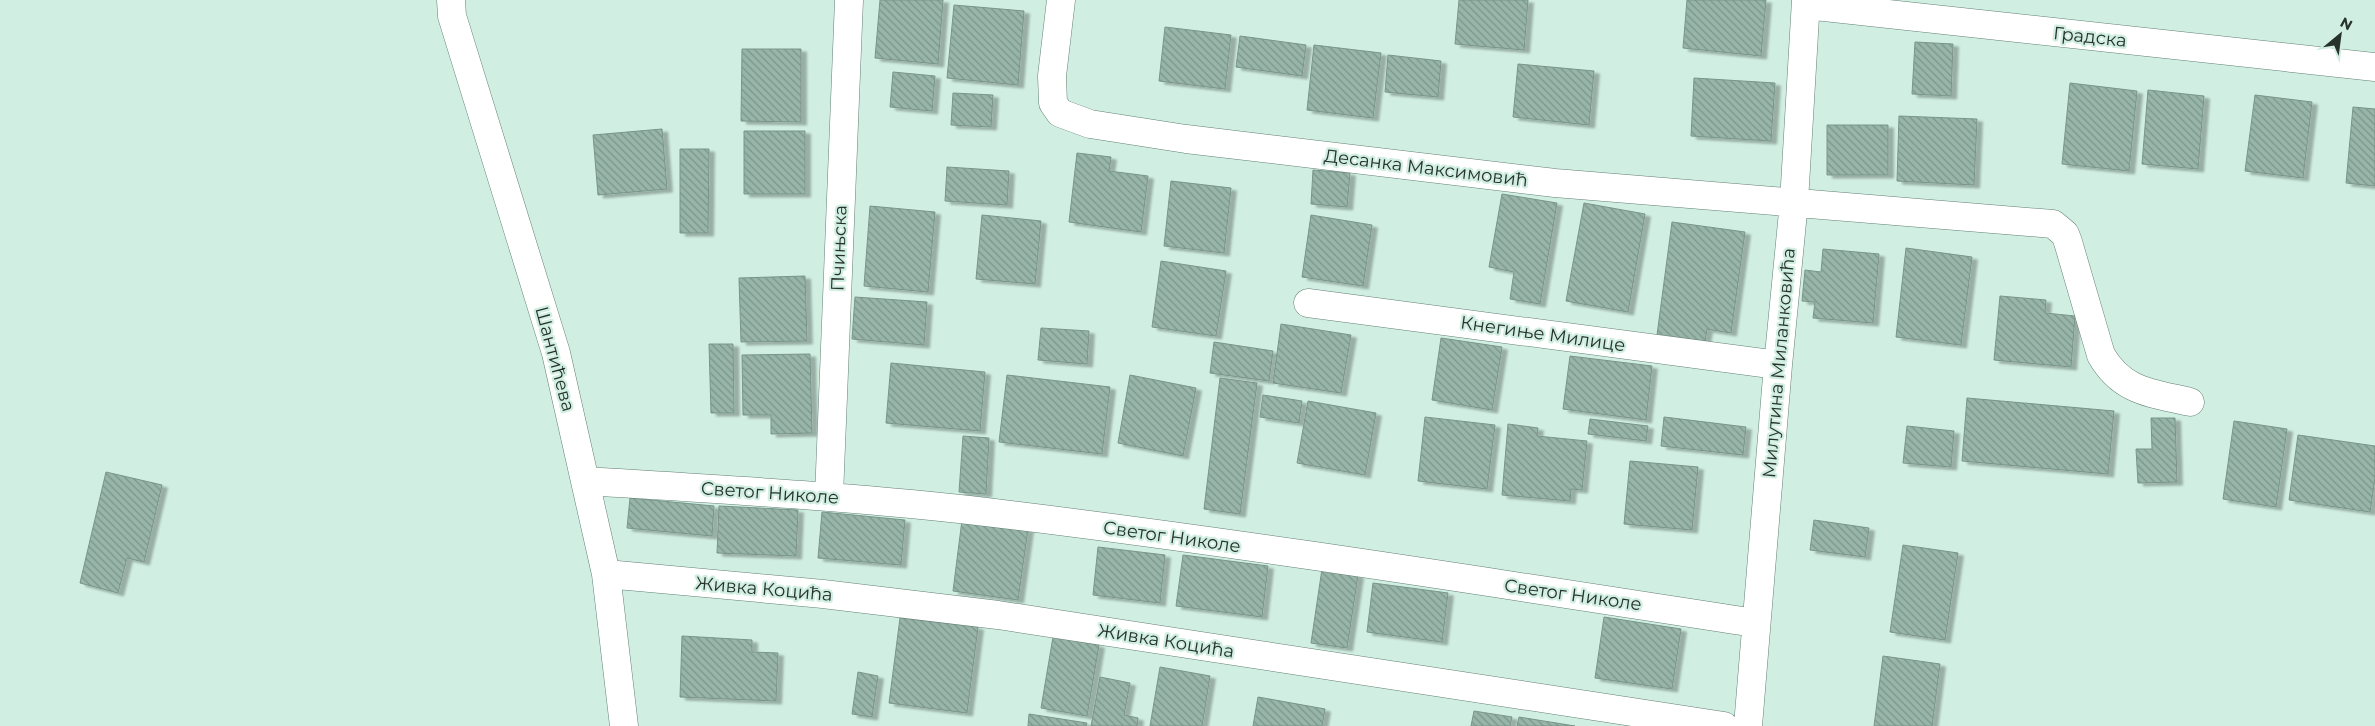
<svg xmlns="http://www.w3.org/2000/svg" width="2375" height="726" font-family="Montserrat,sans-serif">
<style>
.building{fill:url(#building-back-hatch);stroke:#799589;filter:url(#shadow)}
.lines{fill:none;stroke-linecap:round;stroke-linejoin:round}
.minor-casing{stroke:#648075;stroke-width:29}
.minor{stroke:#fff;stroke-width:28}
.labels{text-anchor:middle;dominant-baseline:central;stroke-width:4.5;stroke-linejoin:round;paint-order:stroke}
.street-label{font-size:18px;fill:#27322d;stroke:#d0eee1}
</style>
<defs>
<pattern id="building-back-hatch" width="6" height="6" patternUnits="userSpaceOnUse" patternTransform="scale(1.25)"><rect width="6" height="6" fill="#98b5a9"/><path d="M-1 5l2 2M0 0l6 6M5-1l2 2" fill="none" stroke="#7c948a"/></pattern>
<filter id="shadow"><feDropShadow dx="5.5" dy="3" stdDeviation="1" flood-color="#0004"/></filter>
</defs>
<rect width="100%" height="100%" fill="#d0eee1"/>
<path class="building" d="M880,0h63l-5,64 -63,-6z
M1459,0h69l-4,50 -69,-6z
M1687,0h79l-5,56 -78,-8z
M954,5l70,6 -6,74 -71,-7z
M1165,27l66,8 -6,54 -66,-8z
M1240,36l66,9 -4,31 -66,-9z
M1915,42l38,2 -2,52 -39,-2z
M1314,45l67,8 -8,65 -66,-8z
M742,49h59v73l-60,-1z
M1388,55l53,6 -3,36 -53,-5z
M1518,64l76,7 -5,54 -76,-8z
M893,72l42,4 -3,35 -42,-4z
M1694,78l81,5 -4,58 -80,-5z
M2070,83l67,8 -8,80 -67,-7z
M2148,90l56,6 -6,73 -56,-5z
M953,93l40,2 -2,32 -40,-2z
M2255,95l57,7 -9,76 -58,-7z
M2353,107l22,2v77l-29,-3z
M1899,116l78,3 -3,66 -77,-4z
M1827,125h61v50h-61z
M662,129l5,60 -69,6 -5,-60z
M744,131h61v63h-61z
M680,149h29l-1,84h-28z
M1077,153l34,4 -2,14 39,5 -7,56 -72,-10z
M947,167l62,4 -2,34 -62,-4z
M1313,170l37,3 -3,34 -36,-3z
M1171,181l60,7 -7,65 -60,-7z
M1502,194l55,9 -17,101 -30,-5 4,-27 -25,-5z
M1584,203l61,11 -17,98 -62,-11z
M870,206l65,6 -7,80 -64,-6z
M982,215l59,6 -6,63 -59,-5z
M1311,215l61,10 -9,61 -61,-9z
M1672,222l73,10 -14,101 -24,-4 -2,12 -48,-6z
M1906,248l66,9 -11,88 -65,-8z
M1823,249l56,5 -6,69 -60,-5 2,-16 -13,-1 3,-31 16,2z
M1161,261l65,10 -10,65 -64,-9z
M805,276l2,65 -66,1 -2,-64z
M2000,296l46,4 -1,13 30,3 -4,51 -77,-7z
M855,297l72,5 -3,43 -72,-6z
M1281,324l70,11 -10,58 -68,-10z
M1041,328l48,3 -2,33 -49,-4z
M1441,338l61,9 -10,63 -60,-10z
M1214,342l59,9 -4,30 -59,-8z
M709,344h24l1,69h-23z
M810,354l2,79 -41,1v-19h-28l-1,-60z
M1570,356l82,10 -6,54 -83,-11z
M891,363l94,9 -5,59 -94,-8z
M1007,375l103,12 -8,67 -103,-12z
M1130,375l66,13 -13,68 -65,-13z
M1220,378l37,5 -17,131 -36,-5z
M1263,395l39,6 -3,22 -39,-6z
M1967,398l147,13 -6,63 -146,-13z
M1308,401l68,12 -11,62 -68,-12z
M1425,417l70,8 -8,64 -69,-8z
M1664,417l82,10 -3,28 -82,-9z
M2151,418h24l2,64 -39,1 -2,-34h16z
M1590,419l58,7 -2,15 -58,-7z
M2234,421l53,8 -11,78 -53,-8z
M1508,424l30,4 -1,8 50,5 -5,49 -11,-1 -1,12 -68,-6z
M1907,426l47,5 -3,36 -48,-4z
M2298,435l77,11v32l-5,34 -81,-12z
M963,436l26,2 -3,56 -27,-2z
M1630,461l68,6 -6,63 -68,-6z
M106,472l56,13 -18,77 -17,-4 -9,35 -38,-10z
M630,498l84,8 -2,30 -85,-8z
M719,506l79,4 -2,46 -79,-3z
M822,512l83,8 -4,45 -83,-7z
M962,520l66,9 -10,71 -65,-9z
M1814,520l55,8 -4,29 -55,-7z
M1903,545l55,8 -13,87 -55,-8z
M1098,547l67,8 -5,48 -67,-8z
M1183,555l85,11 -6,51 -86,-11z
M1322,569l36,6 -11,73 -36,-5z
M1373,583l75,10 -6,49 -75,-10z
M1604,617l77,12 -9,60 -77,-11z
M900,618l78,9 -11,86 -78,-10z
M682,636l70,4v12l26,1 -2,48 -96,-4z
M1053,637l46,8 -12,71 -46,-8z
M1883,656l57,8 -8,62h-58z
M1160,667l50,9 -8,50h-52z
M858,672l20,4 -6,41 -20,-3z
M1100,677l30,6 -6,32 14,3 -1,8h-46z
M1258,697l67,12 -3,17h-69z
M1474,711l38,6 -2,9h-39z
M1029,714l58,9 -1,3h-58z
M1519,717l56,9h-58z"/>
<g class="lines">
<g class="minor-casing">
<path id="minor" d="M451,0l1,16 104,337 50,221 18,152
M1061,0l-9,76 1,27 7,10 30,11 96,15 369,44 498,41 12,10 3,8 33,113c21,37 51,38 89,47
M1806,5l569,62
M1308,303l470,62
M585,481c128,8 257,15 384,29 263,31 525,73 786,113
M829,496l20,-496
M606,574l217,20 175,21 726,111
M1748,726l30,-361 16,-163 12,-202"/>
</g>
<use href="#minor" class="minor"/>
</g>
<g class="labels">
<g class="street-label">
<text transform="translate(2090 37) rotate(6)">Градска</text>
<text transform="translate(1426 168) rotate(7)">Десанка Максимовић</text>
<text transform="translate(839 248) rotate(-88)">Пчињска</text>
<text transform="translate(1543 334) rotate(8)">Кнегиње Милице</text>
<text transform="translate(555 359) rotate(75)">Шантићева</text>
<text transform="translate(1779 363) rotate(-85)">Милутина Миланковића</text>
<text transform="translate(770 493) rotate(4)">Светог Николе</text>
<text transform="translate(1172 537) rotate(8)">Светог Николе</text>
<text transform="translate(764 589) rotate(5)">Живка Коцића</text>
<text transform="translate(1573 595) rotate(8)">Светог Николе</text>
<text transform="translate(1166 641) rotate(9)">Живка Коцића</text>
</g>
</g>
<g transform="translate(2340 35) rotate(29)" stroke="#d0eee1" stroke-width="4" paint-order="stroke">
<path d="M0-4L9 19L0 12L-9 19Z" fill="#27322d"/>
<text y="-8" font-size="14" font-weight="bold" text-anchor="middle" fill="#27322d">N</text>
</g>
</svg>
